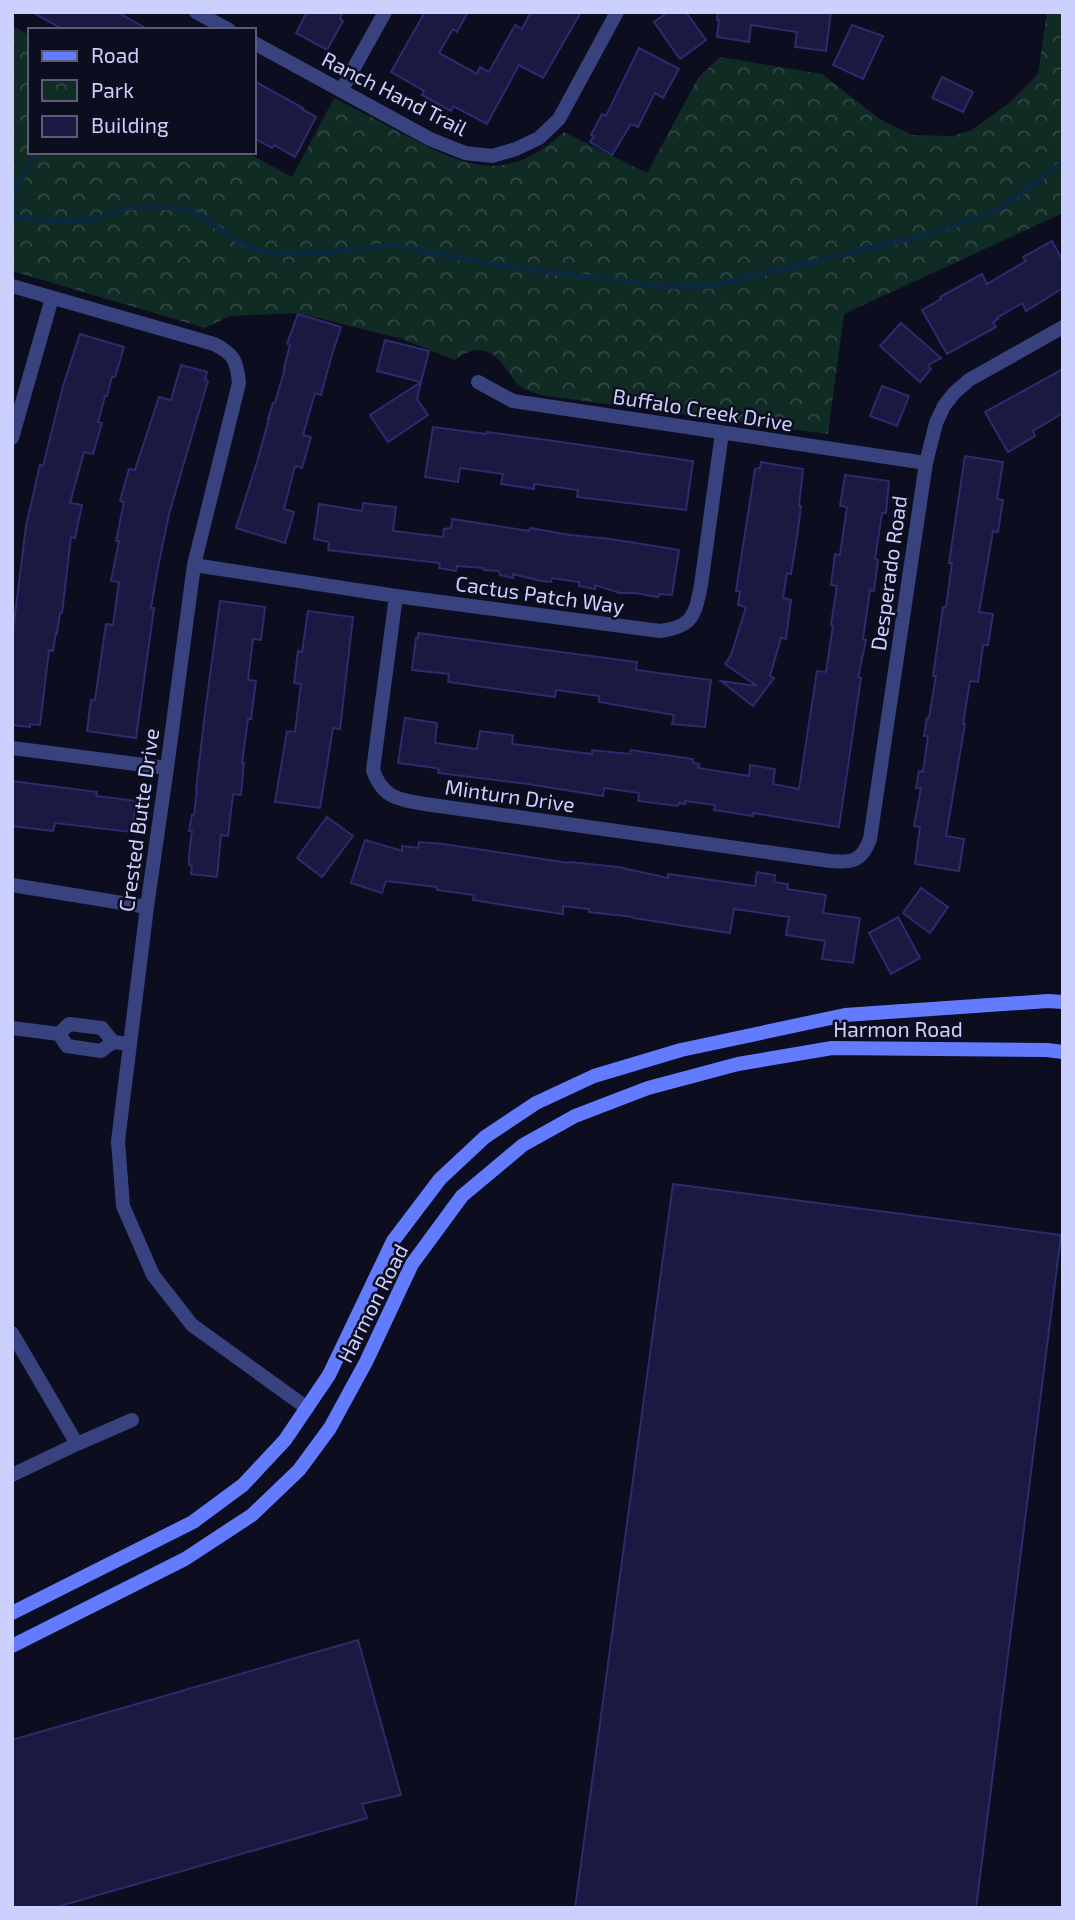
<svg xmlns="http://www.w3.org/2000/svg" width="1075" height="1920" font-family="'Exo 2',sans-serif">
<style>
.park{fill:url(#park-crowns)}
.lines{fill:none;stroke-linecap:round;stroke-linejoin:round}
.stream{stroke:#0b2941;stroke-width:5}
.building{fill:#191941;stroke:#2c2b6d;stroke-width:2}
.street{stroke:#38427f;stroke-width:14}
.secondary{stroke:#637cff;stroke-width:14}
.labels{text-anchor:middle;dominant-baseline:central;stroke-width:5;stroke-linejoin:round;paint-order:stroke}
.street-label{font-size:21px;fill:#ccd0ff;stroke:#0d0d20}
</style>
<defs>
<pattern id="park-crowns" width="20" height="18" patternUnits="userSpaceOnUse" patternTransform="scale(1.75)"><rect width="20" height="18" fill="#102a24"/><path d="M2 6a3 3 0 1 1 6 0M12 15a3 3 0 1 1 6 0" fill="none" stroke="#324845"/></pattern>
</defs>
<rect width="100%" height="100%" fill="#0d0d20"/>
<path class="park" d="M1047,12h16v201l-219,101 -16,120 -288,-39c-6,-3 -15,-5 -20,-9 -9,-8 -13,-18 -21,-26 -13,-15 -31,-11 -44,0l-53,-21 -103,-26 -69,3 -25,12 -193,-57v-245l18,9v117h216l46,25 42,-79c26,13 52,27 77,40 61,32 97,44 153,-6l83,41 51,-95 22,-21 102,17 59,46 32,15 39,1 20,-6 37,-27 29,-29z"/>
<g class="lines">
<path class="stream" d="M30,163l5,-11
M12,197l15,-28
M12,216l38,5 43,-1 35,-12 27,-1 23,1 20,7 51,33 20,4 15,2 49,-2 57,-7 114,21 161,21 46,-1 223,-53 68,-25 61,-46"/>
</g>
<path class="building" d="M32,12h85l32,18h-85z
M307,12h36l-3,7 3,2 -16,29 -31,-17z
M425,12h43l-11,20 -4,-3 -14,24 38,21 3,-7 9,5 26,-47 7,4 9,-17h50l-38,66 -24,-13 -32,59 -34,-18 -2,5 -29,-16 2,-4 -33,-19z
M668,12h18l20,28 -26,19 -26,-37z
M718,12h113l-5,39 -31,-4 2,-15 -46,-7 -2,17 -32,-5 2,-17h-2z
M852,25l31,11 -20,43 -30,-14z
M639,48l40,21 -16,29 -8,-5 -17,34 -7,-3 -19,31 -22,-13 4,-6 -3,-1 11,-21 4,2z
M942,77l31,15 -10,20 -31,-14z
M254,81l49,27 -1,1 14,8 -21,40 -21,-12 -2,3 -18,-10z
M1052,241l11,20v27l-37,23 -4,-8 -25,15 1,1 -5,3 3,5 -49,27 -25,-44 19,-11 -1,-2 42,-23 5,10 39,-23 -3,-4z
M298,314l43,13 -10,31 -10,37 -6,-2 -12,42 8,2 -9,31 -7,-2 -11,43 10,3 -9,31 -49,-15 21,-66 12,-43h-1l5,-16h2l10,-35h-1l6,-23 -3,-1z
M901,323l40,35 -13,7 3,4 -11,13 -40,-36z
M80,334l44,13 -9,30h-3l-5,19h-2l-7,26 4,1 -9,31 -9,-2 -14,51 12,2 -7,33 -4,-1 -9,76h-2l-3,20 -1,-1 -3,19 -4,-1 -9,75 -10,-1v3l-18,-2v-86l14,-113 14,-61 3,1 20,-80z
M385,340l44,11 -8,31 -44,-11z
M181,365l26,7 -2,8 3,1 -39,133 -12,58 -6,36h3l-18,130 -49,-7 4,-31h4l11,-76 7,1 6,-43 -8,-1 8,-40h-3l8,-39 -4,-1 9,-32 6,1 24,-73 12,3z
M1063,369v44l-30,18 2,5 -27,16 -23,-40z
M421,382l-4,17 11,16 -40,27 -18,-27z
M882,386l27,10 -12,30 -27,-10z
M433,427l53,7 1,-2 60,8 146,21 -7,49 -109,-13 1,-7 -44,-6v5l-33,-5 2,-10 -43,-6 -2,14 -33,-5z
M965,456l38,6 -6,37 6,1 -5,32 -5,-1 -14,81 14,2 -5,31h-5l-5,37 -8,-1 -7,43h2l-19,112 18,3 -5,32 -44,-7 5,-37 -6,-1 7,-38h-5l3,-17 4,1 5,-36h-4l3,-18h2l7,-42h-3l10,-69h3l6,-44h-3z
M761,462l42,7 -4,37h2l-4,31 -6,37 -4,-1 -4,25 8,2 -5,39 -5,-1 -11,38 4,2 -21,28 -32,-25 36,5 -32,-22 6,-9 15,-48 -8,-2 2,-14h-4l19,-122 5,-1z
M845,475l44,6 -3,32h-4l-7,46 3,1 -4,31 -4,-1 -7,49 3,1 -8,37 3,1 -22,149 -86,-14v3l-39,-6 1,-5 -30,-4v3l-6,-1 -1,3 -40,-5 1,-8 -35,-5 -1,8 -75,-12 -90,-11 1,-3 -3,-2 -38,-5 7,-45 32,5 -2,20 42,6 3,-18 33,4 -1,9 80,10v-4l38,4 1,-4 62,9v4l6,1 -1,4 51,8 1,-11 25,4 -2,15 26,5 18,-118 9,1 7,-46 -2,-1 6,-39 -6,-1 4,-31 5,1 7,-48 -7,-1z
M363,503l33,4 -3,24 50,6 1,-8 7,-1 1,-9 77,12 1,-3 40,7 41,4 68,11 -7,45 -13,-1 -1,3 -22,-4h-16l-25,-8v4l-16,-3v-4l-27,-4 -1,4 -10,-1 -28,-7v4l-13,-3 -1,-4 -15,-1v-2l-27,-2 -1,5 -17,-3 1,-5 -112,-13 1,-8 -15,-3 5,-35 43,7z
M220,601l45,6 -4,33 -8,-1 -5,41 8,1 -5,38h-3l-6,44h2l-3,32 -8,-1 -5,42 -7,-1 -4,42 -26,-3 1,-8 -3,-1v-10l3,-24h-3l3,-16h2l3,-25h-1l9,-77z
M308,611l45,6 -13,112 -7,-1 -13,80 -45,-6 12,-71 8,1 6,-48 -7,-1 4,-32 4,1z
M418,633l219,29 -1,8 75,10 -6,47 -33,-3 2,-9 -75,-13v-6l-43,-6 -1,7 -36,-5 -71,-10 1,-8 -37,-4 4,-32h2z
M12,781l85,11 -1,4 41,5 -6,31 -76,-9 -2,8 -41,-5z
M327,817l26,19 -31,41 -25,-19z
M365,840l37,11v-5l16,2 1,-6 24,2 126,19 1,-1 48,5 50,11v-4l87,12 2,-14 18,3 -1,7 14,2 -1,5 39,6 -3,18 37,5 -7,45 -31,-4 3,-18 -39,-6 3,-18 -55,-8 -4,24 -97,-15v-1l-44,-5v-3l-26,-3v8l-53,-8 -37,-6 1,-5 -37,-5v-3l-25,-3 -26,-3 -4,12 -31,-10z
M921,888l27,19 -18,26 -27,-20z
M898,917l22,41 -29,16 -22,-41z
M673,1184l388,51 -85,673h-401z
M358,1640l43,155 -39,9 5,14 -314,90h-41v-168z"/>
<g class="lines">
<path class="street" d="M196,12l33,18
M254,43l176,96 35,14 27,3 24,-7 23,-11 20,-19 58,-107
M341,91l44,-79
M12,286l202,58c20,10 23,17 25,39l-45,182 -27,203 -20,139 -29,234 5,65 30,69 39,50 115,83
M478,382l35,19 413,62
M12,438l40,-140
M194,565l202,31 264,35c33,-4 35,-16 41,-46l21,-152
M396,596l-23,174c9,28 27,30 52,34l405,57c23,2 32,0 40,-22l56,-376 10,-40 8,-17 10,-13 15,-13 94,-53
M12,748l155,20
M12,885l135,22
M12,1028l47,6 8,12 34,5 12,-9 17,2
M59,1034l10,-10 33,4 11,14
M12,1333l65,111
M12,1475l65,-31 55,-24"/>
<path class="secondary" d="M12,1613l181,-91 50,-37 42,-45 44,-65 64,-134 47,-62 45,-42 51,-34 58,-27 87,-26 164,-35 203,-14 15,1
M12,1646l173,-87 67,-44 47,-45 31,-42 36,-66 46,-98 50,-68 61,-51 52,-29 73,-28 90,-24 94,-16 215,2 16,2"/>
</g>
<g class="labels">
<g class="street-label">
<text transform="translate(395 93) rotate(27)">Ranch Hand Trail</text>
<text transform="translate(703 409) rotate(9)">Buffalo Creek Drive</text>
<text transform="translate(888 573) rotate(-82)">Desperado Road</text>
<text transform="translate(540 594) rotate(8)">Cactus Patch Way</text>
<text transform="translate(510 795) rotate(8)">Minturn Drive</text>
<text transform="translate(138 820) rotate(-82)">Crested Butte Drive</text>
<text x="898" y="1028">Harmon Road</text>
<text transform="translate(372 1303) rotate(-63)">Harmon Road</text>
</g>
</g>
<rect width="1075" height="1920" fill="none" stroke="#ccd0ff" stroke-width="28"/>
<rect x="28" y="28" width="228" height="126" fill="#0d0d20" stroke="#595b79" stroke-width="2"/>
<rect x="42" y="51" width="35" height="10" fill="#637cff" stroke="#595b79" stroke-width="2"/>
<text x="91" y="63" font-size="21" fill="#ccd0ff">Road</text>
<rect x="42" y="80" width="35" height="21" fill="url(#park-crowns)" stroke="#595b79" stroke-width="2"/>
<text x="91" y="98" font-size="21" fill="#ccd0ff">Park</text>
<rect x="42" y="116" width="35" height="21" fill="#191941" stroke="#595b79" stroke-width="2"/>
<text x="91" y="133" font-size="21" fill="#ccd0ff">Building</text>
</svg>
